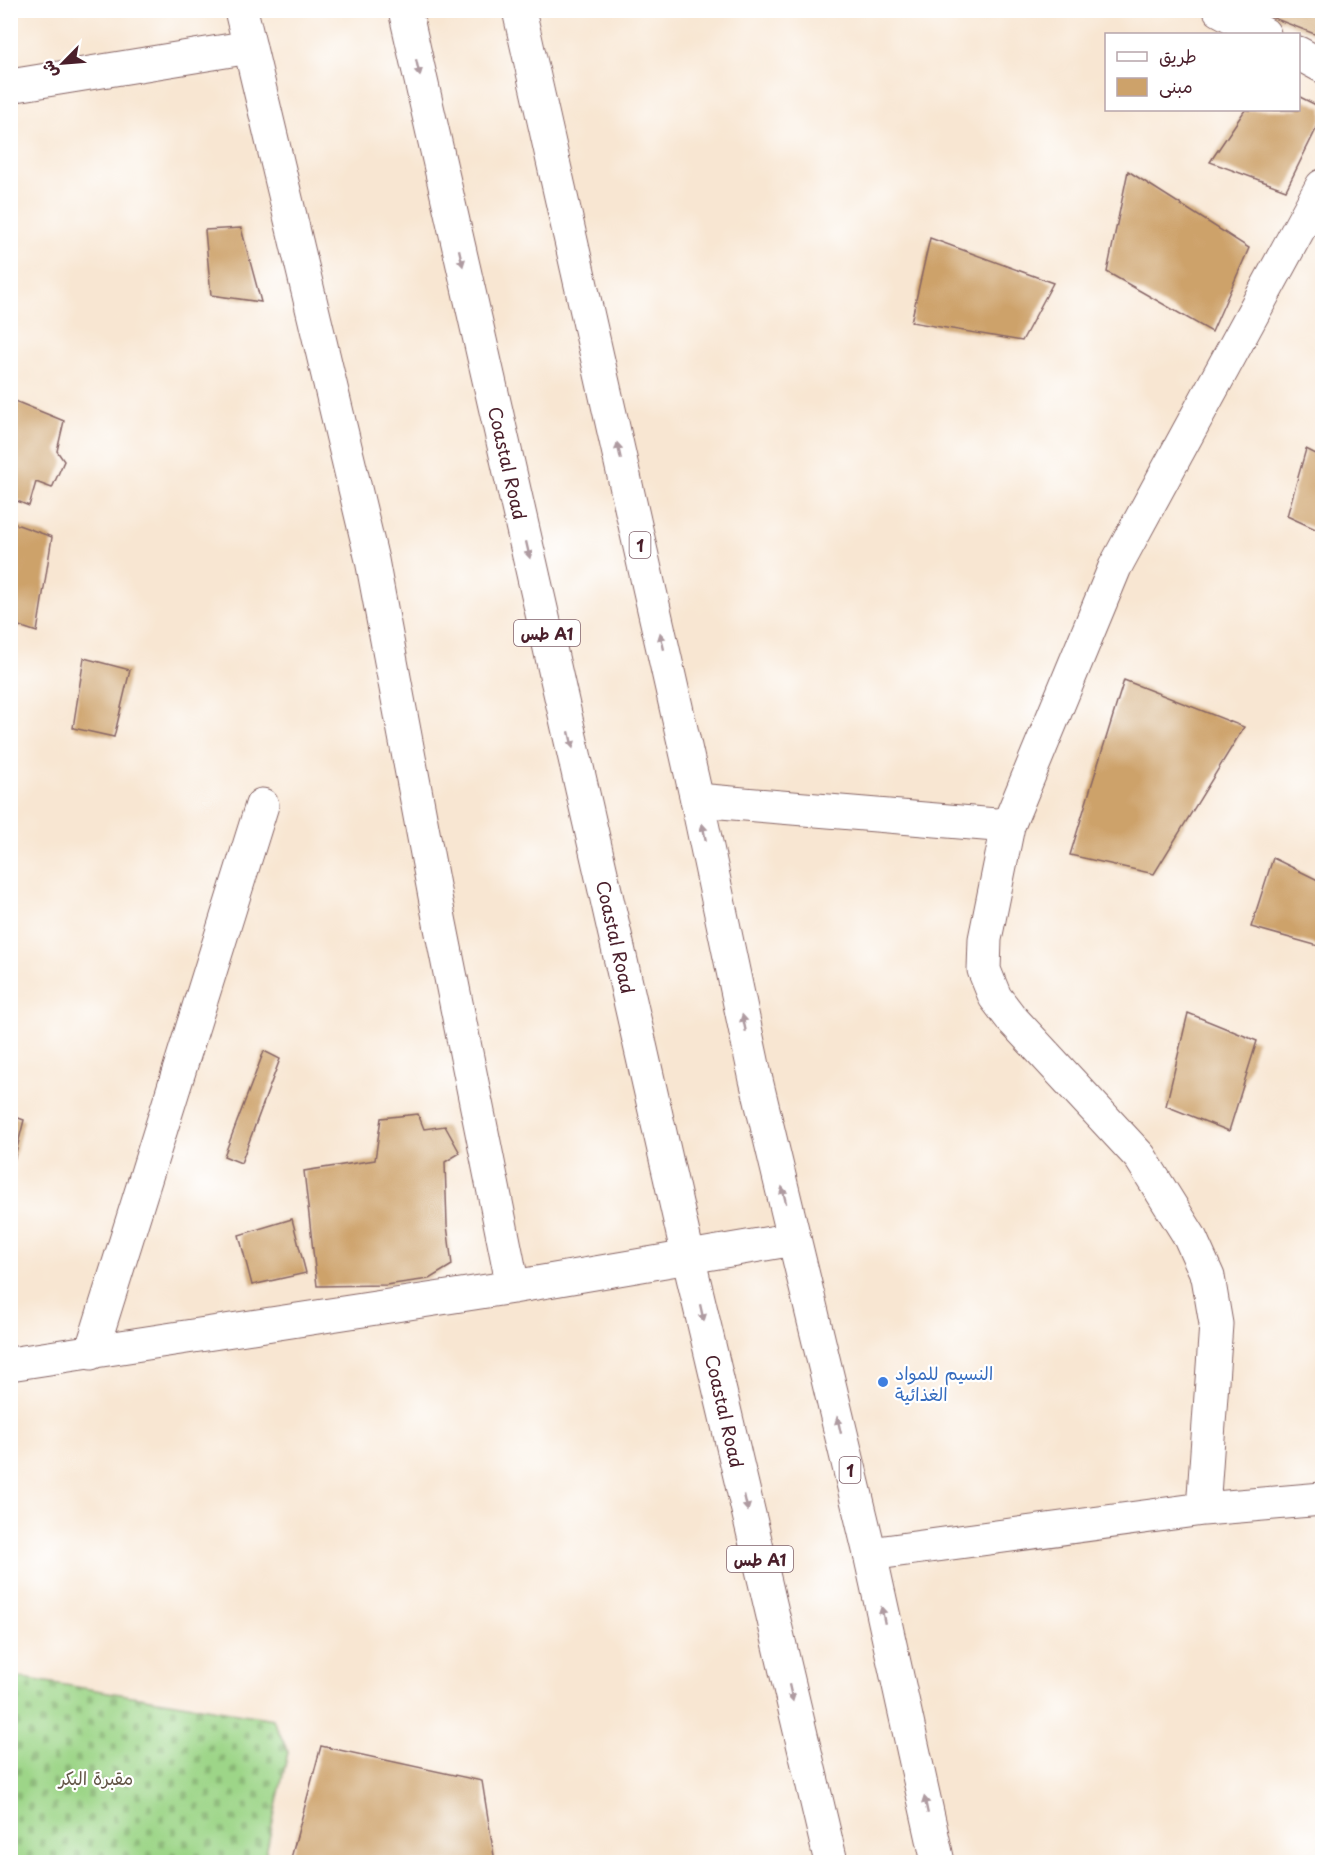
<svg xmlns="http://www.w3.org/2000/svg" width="1333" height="1873" font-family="'Playpen Sans','Playpen Sans Arabic',sans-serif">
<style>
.cemetery{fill:url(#cemetery-stones);stroke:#747a5a;stroke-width:1.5}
.building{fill:#cda26a}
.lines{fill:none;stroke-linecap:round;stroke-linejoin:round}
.street-casing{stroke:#876565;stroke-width:35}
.highway-casing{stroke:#876565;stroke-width:35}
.street{stroke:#fff;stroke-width:33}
.highway{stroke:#fff;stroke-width:33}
.oneway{fill:#ae9aa0}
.shop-dot{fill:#3f7fe0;stroke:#fff;stroke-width:2}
.labels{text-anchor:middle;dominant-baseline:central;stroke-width:4.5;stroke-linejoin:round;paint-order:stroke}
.shield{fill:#fff;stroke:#80626b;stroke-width:1.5}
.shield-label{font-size:16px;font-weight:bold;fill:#4a1f2b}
.street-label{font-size:18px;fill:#4a1f2b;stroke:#fff}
.shop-label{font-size:18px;fill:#366cbe;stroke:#fff;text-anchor:start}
.park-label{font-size:18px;fill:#635647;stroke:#fff}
</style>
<defs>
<pattern id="cemetery-stones" width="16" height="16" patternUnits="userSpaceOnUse" patternTransform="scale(1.5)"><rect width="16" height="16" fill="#9dd588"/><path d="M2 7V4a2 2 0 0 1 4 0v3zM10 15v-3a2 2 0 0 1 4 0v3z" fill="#89b676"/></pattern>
</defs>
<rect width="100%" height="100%" fill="#fff"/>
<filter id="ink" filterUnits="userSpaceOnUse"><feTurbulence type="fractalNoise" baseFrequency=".0167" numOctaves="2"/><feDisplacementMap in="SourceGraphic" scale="12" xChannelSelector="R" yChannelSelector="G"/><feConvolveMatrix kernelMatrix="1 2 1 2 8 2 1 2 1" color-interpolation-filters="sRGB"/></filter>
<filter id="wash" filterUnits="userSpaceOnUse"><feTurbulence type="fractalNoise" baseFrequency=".008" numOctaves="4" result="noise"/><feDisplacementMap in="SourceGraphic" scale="24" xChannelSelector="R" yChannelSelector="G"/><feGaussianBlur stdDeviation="1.35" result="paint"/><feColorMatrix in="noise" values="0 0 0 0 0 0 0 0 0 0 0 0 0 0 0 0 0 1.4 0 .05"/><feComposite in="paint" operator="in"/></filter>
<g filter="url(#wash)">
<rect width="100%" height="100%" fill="#f8e6d2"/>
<path class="cemetery" d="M10,1676l263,43 15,33 -24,110h-253z"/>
<g id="blocks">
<path class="building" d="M1267,10h55v27l-56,-22z
M1298,96l24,12v9l-36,73 -76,-28 35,-52h53z
M1128,171l121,77 -37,84 -105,-60z
M241,228l20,74 -50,-7 -6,-65z
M930,238l123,45 -31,58 -111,-19z
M10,399l54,22 -7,30 7,10 -12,27 -16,-6 -7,24 -19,-8z
M1306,449l16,8v75l-35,-16z
M10,522l42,15 -15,95 -27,-9z
M84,658l46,12 -16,67 -41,-9z
M1124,680l120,47 -90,147 -84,-19z
M1273,858l49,24v65l-71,-20z
M1188,1013l69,28 -28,90 -63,-25z
M264,1051l16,8 -39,104 -17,-7z
M418,1114l6,15 21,-3 15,27 -15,9 2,63 5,40 -23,14 -43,6 -69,1 -13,-115 71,-11 6,-42z
M10,1115l14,5 -13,52h-1z
M292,1219l14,54 -54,12 -13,-50z
M321,1746l161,35 13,81h-205z"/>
</g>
</g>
<g filter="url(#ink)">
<use href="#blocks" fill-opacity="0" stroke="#876565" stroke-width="1.5"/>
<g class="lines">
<g class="street-casing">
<path id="street" d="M241,10l131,550 68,363 73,364
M1220,10l44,24
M1298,53l24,13
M10,86l240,-39
M697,800l311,26
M91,1353l171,-548
M10,1364l503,-77 281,-48
M1203,1509l13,-185 -8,-47 -18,-40 -50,-80 -129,-139 -16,-21 -11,-27 1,-31 23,-113 107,-259 207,-381
M870,1554l333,-45 119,-10"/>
</g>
<g class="highway-casing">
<path id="highway" d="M405,10l283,1246 143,606
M519,10l178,790 59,280 114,474 68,308"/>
</g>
<use href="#street" class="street"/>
<use href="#highway" class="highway"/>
</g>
<defs><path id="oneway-solid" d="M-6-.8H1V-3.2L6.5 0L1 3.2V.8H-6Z" transform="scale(1.5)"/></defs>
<g class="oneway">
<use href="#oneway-solid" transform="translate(418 68) rotate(77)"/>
<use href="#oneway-solid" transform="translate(461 258) rotate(77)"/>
<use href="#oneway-solid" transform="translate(619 451) rotate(-103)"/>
<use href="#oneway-solid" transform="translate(528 550) rotate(77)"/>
<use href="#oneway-solid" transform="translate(662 641) rotate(-103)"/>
<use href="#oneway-solid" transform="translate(571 740) rotate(77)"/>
<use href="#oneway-solid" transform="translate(704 832) rotate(-102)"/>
<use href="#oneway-solid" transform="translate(744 1023) rotate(-102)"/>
<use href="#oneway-solid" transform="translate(784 1195) rotate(-104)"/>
<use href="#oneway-solid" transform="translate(702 1313) rotate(77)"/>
<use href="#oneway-solid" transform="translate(839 1425) rotate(-103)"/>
<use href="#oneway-solid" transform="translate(746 1503) rotate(77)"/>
<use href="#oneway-solid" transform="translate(883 1615) rotate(-102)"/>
<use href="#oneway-solid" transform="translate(791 1693) rotate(77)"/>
<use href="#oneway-solid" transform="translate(926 1805) rotate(-102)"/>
</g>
</g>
<circle class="shop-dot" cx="883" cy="1382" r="6"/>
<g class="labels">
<g class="shield">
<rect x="629.5" y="532" width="21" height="26" rx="4.5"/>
<rect x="514" y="620" width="66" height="26" rx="4.5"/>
<rect x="839.5" y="1457" width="21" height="26" rx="4.5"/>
<rect x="727" y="1546" width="66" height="26" rx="4.5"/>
</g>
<g class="shield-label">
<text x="640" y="545">1</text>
<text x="547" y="633">طس A1</text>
<text x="850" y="1470">1</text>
<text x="760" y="1559">طس A1</text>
</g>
<g class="street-label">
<text transform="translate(508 463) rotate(77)">Coastal Road</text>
<text transform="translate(616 937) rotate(77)">Coastal Road</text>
<text transform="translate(725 1411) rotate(77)">Coastal Road</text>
</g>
<g class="shop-label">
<text x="895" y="1372">النسيم للمواد<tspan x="895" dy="21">الغذائية</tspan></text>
</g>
<g class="park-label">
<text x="96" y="1777">مقبرة البكر</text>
</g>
</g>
<rect width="1333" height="1873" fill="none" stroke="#fff" stroke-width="36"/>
<rect x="1105" y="33" width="195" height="78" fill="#ffffff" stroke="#b7a5aa" stroke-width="1.5"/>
<rect x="1117" y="52" width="30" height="9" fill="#ffffff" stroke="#b7a5aa" stroke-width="1.5"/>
<text x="1159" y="63" font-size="18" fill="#4a1f2b">طريق</text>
<rect x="1117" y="78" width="30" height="18" fill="#cda26a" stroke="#b7a5aa" stroke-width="1.5"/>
<text x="1159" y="93" font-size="18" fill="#4a1f2b">مبنى</text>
<g transform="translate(63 63) rotate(245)" stroke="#ffffff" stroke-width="4.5" paint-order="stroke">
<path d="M0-4.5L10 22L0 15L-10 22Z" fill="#4a1f2b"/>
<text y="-9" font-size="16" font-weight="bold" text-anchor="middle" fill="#4a1f2b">ش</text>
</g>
</svg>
